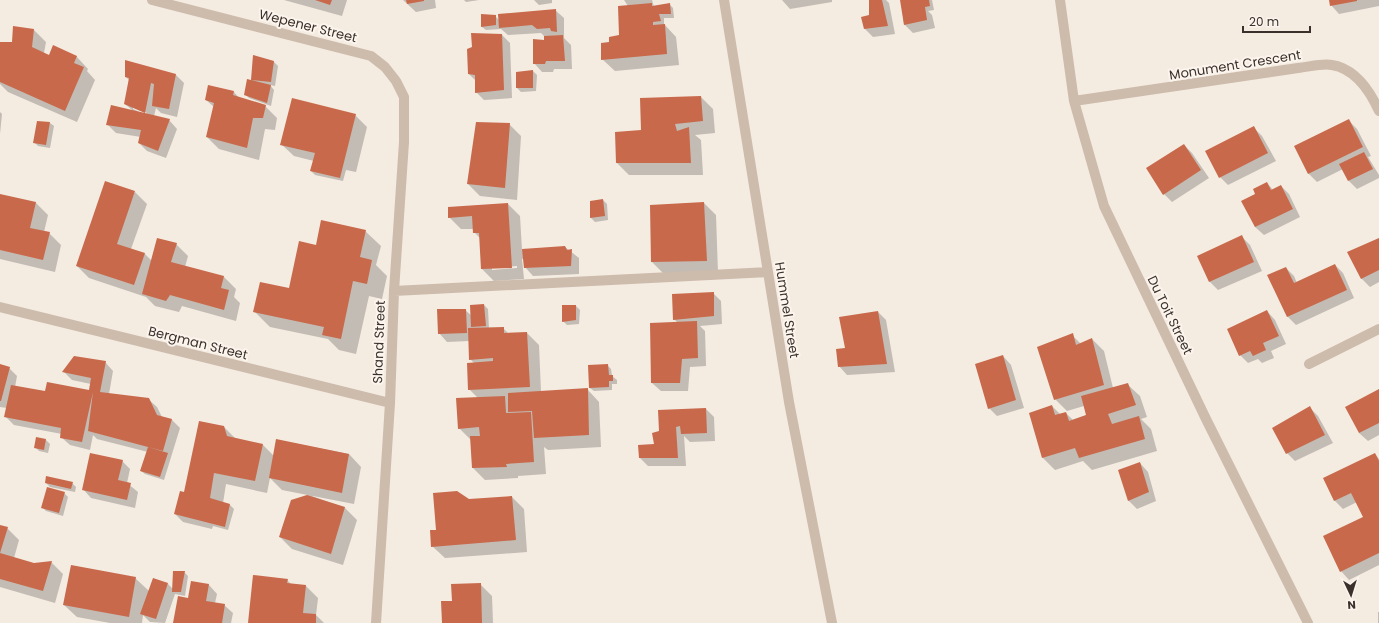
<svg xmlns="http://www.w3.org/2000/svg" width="1379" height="623" font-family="Poppins,sans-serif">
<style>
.shadow{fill:#0003;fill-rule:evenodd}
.building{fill:#c8694b}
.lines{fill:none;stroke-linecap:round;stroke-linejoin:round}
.minor{stroke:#cdbbac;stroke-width:10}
.labels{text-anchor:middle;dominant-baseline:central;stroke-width:4;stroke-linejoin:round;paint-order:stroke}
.street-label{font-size:13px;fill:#3b302b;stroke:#fbf5ee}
</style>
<rect width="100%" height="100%" fill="#f4ebe1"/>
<path class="shadow" d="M284,0h63l-5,16z
M403,0h32l1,8 -20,4z
M464,0h15l-13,2z
M534,0h18v3l-13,2z
M624,0h28l2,7 15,-3 4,4 1,10h-10v6l12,13 3,28 -64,6 -13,-12 9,-16 9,-7 8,-30z
M782,0h50v2l-42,7z
M870,0h16l3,3 6,31 -22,3 -8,-8 -3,-11 8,-2z
M901,0h31l2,10 -6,1 4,4 3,13 -22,5 -9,-9z
M1330,0h49v6l-40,8 -8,-9z
M555,10l9,8v20l7,7 1,24h-18l-1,3h-11l-8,-9 11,-22v-4l-4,-4 -33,2 -7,-6 -15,1 -4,-3 13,-11 4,4z
M34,30l12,12 -2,11 6,3h26l12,13 -1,2 8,9 -18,42 -69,-30 -8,-8v-41h12z
M502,35l8,8 2,55 -28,2 -8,-8v-11l-7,-7 4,-26z
M254,56l20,6 4,4 -3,20 -5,-1 4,5 -3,16 -22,-8 -4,-4 7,-13z
M533,71l4,4 -1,16 -15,1 -4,-4z
M176,75l8,8 -7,34 -16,-4 -5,-5 -2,8 15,4 8,9 -11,29 -19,-7 -8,-8 2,-6 -25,-4 -9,-9 25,-14 -7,-6 4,-24 -3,-3zM133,107l14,6 -1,2 -13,-6z
M233,91l7,8 25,7 12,12 -2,12 -10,-1 -6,31 -40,-11 -12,-12 7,-30 -8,-7z
M701,97l12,12 2,24 -20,2 6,5 2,35h-74l-12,-12 25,-32z
M0,112l2,2 -2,20z
M355,115l12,12 -11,45 -10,-2 -3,11 -28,-6 -4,-4 3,-10 -20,-5 -13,-12z
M1349,121l8,8 14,27 -3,1 11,18v3l-22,11 -8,-8 -6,-12 -26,13 -8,-8 -13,-27z
M50,123l4,3 -4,22 -12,-2 -4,-4z
M509,124l12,12 -4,64 -37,-4 -12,-12z
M1254,128l8,8 14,25 -48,24 -8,-8z
M1184,145l8,8 17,25 -37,24 -8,-8z
M1267,183l6,7 8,-4 8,8 11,23 -36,18 -9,-8 -12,-26 14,-7z
M135,192l12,12 -16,45 14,5 7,7 24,-17 12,12 -3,11 39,10 12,12 -2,8 6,6 -4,18 -54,-15 -3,6 -24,-6 -9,-9 -57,-19 -12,-12z
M0,195l36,8 12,12 -4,17 5,1 12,12 -6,27 -55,-13z
M603,200l4,4 1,16 -13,2 -4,-4v-16z
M704,203l12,12 2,58 -54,1 -12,-12z
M508,204l12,12 2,34 43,-3 14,11v16l-46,2 -8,-9 -1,-8h-2l2,20 -30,2 -12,-12 -2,-31 -6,-6v-3h-13l-12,-12zM517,266v2l-25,2v-2z
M365,231l16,15 -5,19 11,11 -5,23 -13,-3 -13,58 -17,-4 -11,-11 -58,-12 -15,-15 35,-22 26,-44z
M1242,237l8,8 12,26 -44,19 -8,-8 -12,-26z
M1379,239v43l-9,5 -9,-9z
M1335,265l8,8 11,25 -58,27 -8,-8 -19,-41 17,-8 8,8 3,7z
M713,293l8,8 1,23 -22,2 5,5 1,35 -16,1 -2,24h-27l-9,-8 26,-60 -4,-4z
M471,305h13l4,4 1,20 14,-1 6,6 18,-1 12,12 2,47 46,-3 12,13 2,45 -53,3 -4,-3 2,27 -28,2v2l-33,2 -12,-12 -2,-28 -12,-12 19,-30 -9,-9 5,-26 -4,-4 -1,-18 -22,1 -8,-9 26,-23 7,6z
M576,306l4,4 -1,14 -12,1 -4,-4z
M1267,311l8,9 11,24 -15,7 3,7 -12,5 -4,-4 -10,4 -8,-8z
M878,312l8,8 9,52 -48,3 -8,-9 7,-17z
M1072,335l9,9 11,-5 12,12 9,37 14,-4 13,12 7,21 -6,2 10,10 6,22 -65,19 -9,-9 -28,9 -12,-12 -13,-45 22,-7 9,9 5,-2 7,7 14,-5 -3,-9 -17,5 -12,-12z
M1003,356l8,9 13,43 -27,8 -8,-8z
M105,362l8,9 -4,23 39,5 9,8 5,10 10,3 8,8 -16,52 -19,-6 -4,-3 7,-19 -51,-13 -4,-4 -3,15 -20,-5 -9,-8 1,-3 -48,-9 -9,-9 2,-8 -7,-1v-42l9,3 8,8 -2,11 31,5 44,-1 1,-7 -19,-4 -8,-8z
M607,365l4,4 1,7 5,4v4h-5v6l-18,1 -4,-3z
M1379,390v45l-11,6 -9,-8z
M1310,408l8,8 15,27 -38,18 -8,-8z
M706,409l8,8 1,24 -25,1 -6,-6 2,30h-38l-8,-8 -1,-12 16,-1 5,-13z
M224,427l12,12 27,6 11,11 3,-16 72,14 12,13 -7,37 -72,-14 -12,-12 -3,15 -41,-9 -3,19 7,2 4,4 -6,21 -15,-4 -1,3 -29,-7 -8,-8 10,-21z
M37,438l9,2 4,4 -2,9 -9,-2 -4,-4z
M1375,454l4,5v106l-30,15 -8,-9 23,-54 -7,-15 -14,7 -8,-8 -11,-22z
M122,461l8,8 -3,14 11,9 -3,16 -44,-10 -8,-9z
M1140,463l8,9 8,29 -19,8 -8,-8 -9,-31z
M46,483h26l4,4 -1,5 -25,-5z
M64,493l4,4 -5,19 -17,-5 -4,-4z
M309,495l36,13 12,12 -14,45 -51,-16 -12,-12 12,-36z
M512,497l12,12 3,43 -82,6 -13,-12 5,-15 32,-31z
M0,526l7,2 12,12 -5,18 20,6 17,-2 12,12 -8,29 -55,-16z
M184,572l4,4 -3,20 -10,-2 -10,29 -15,-1 -7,-7 -1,8h-32l-33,-6 -13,-12 71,-27 14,13 19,-7 5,5z
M287,580l4,4 15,2 12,12 -2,17 8,8h-75z
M192,582l17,3 8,9 -2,9 9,2 9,8 -2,10h-57l15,-24z
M480,584l12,12 1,27h-50l10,-21z
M1378,612h1v11h-1z"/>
<path class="building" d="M315,0h17l-2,5z
M406,0h18v1l-17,3z
M869,0h13l6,26 -24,3 -3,-12 8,-2z
M900,0h29l1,6 -5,1 2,13 -23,5z
M1329,0h28v1l-27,5z
M652,3v3l18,-3 1,11h-12l2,7 -8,1v3l12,-1 2,30 -66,6v-17l8,-1v-5l10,-2 -1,-29z
M556,9l1,23 -6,-1 -1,-3 -13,1 -5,-4 -33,3 -1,-14z
M481,14l15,1v10l-15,2z
M13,26l21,3 -2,18 17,8 4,-10 24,11 -3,7 10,4 -19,44 -65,-29v-40h12z
M471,33l31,1 2,56 -29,3v-18l-7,-1 -1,-25 5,-2z
M563,35l2,26h-19l-1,3h-12v-25l11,1v-4z
M253,55l21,6 -3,21 -20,-2z
M125,60l51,14 -7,35 -17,-3 2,-22 -3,-1 -6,30 -21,-9 5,-26 -4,-1z
M533,70v18h-17v-16z
M247,79l24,6 -4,18 -23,-8z
M208,85l26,6 -1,4 33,10 -3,13h-10l-6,30 -41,-11 8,-34 -9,-3z
M701,96l2,25 -28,3 2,7 12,-4 2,36h-75l-1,-31 26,-2 -1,-32z
M292,98l64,16 -16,64 -30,-7 5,-18 -35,-8z
M111,105l59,14 -12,32 -20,-8 3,-13 -35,-5z
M1349,119l14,28 -55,27 -14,-28z
M37,121l13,1 -4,23 -13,-2z
M476,122l34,1 -5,65 -38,-4z
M1254,126l14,27 -49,25 -14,-27z
M1184,144l17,26 -38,25 -17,-27z
M1364,152l9,17 -25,12 -9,-17z
M105,181l30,10 -18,53 28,9 -11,32 -58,-19z
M1267,182l4,8 10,-5 12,24 -38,18 -14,-26 14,-7 -2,-5z
M0,194l36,8 -6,26 20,4 -7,28 -43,-10z
M603,199l2,17 -15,2v-17z
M704,202l3,59 -56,1 -1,-57z
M508,203l4,65 -31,1 -2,-36h-6l-1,-17 -24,2v-11z
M321,220l45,10 -6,27 12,3 -5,24 -14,-3 -12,58 -19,-4 2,-8 -71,-15 7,-30 29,6 10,-47 17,4z
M1242,235l12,27 -45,20 -12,-26z
M157,238l20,5 -6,19 53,14 -3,12 8,2 -5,20 -54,-15 -4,6 -24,-7z
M1379,238v32l-18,9 -14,-27z
M565,246l2,4 5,-1 -1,17 -47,2 -2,-19z
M1335,264l12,26 -60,27 -20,-42 19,-8 8,16z
M714,292v24l-41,4 -1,-26z
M484,304l2,22 -15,1 -1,-22z
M562,305h14v15l-14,2z
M437,309h29l1,24 -29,1z
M1267,310l12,26 -16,7 3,7 -13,6 -3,-5 -11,5 -12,-27z
M878,311l9,53 -49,3 -2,-18 9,-1 -6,-31z
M697,321l1,37 -16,1 -2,24h-29l-1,-60z
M504,327v6l23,-1 3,55 -62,3 -1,-27 26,-2v-3l-24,2 -1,-32z
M1073,333l3,12 16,-7 12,47 -50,15 -17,-53z
M1003,355l13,45 -28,9 -13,-45z
M74,356l32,5 -6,31 49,6 8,17 15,4 -9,32 -75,-20 5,-39 -11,50 -22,-4 1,-10 -57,-11 7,-32 34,6 2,-9 42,8 2,-12 -29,-6z
M0,364l10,3 -9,34h-1z
M608,364l1,11h4v6h-4v6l-20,1 -1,-23z
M1128,383l8,22 -28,9 4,10 27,-8 6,23 -66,19 -4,-10 -33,10 -13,-45 23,-8 3,10 11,-3 3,9 17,-6 -5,-19z
M588,388l1,47 -55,3 -2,-27 -24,1v-19z
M1379,389v34l-20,10 -14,-26z
M505,396l1,17 25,-1 3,50 -28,2 1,3 -35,1 -2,-32h10l-1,-9 -21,2 -2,-31z
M1310,406l15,29 -39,19 -14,-26z
M706,408l1,25 -26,1 -1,-8 -4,1 2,31h-39l-1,-13 16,-1 -2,-11 7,-2 -1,-21z
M199,421l25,5 3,10 36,8 -8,37 -41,-8 -4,25 20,6 -5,23 -51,-13 6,-23 4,1z
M36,437l10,2 -2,11 -10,-2z
M276,439l73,15 -7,39 -73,-15z
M148,447l20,6 -8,24 -20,-6z
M90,453l33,7 -5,20 13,3 -4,17 -45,-10z
M1375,453l4,8v92l-39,19 -17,-36 40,-19 -12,-24 -17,8 -11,-23z
M1140,462l9,30 -21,9 -10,-31z
M46,476l27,6 -2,7 -26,-6z
M47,487l18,5 -6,21 -18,-5z
M457,491l12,8 43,-3 4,44 -85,7 -1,-17h6l-3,-37z
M307,495l38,12 -14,47 -52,-17 12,-37z
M0,525l8,2 -8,26z
M0,553l34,10 18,-2 -9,30 -43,-12z
M71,565l65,12 -7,40 -66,-12z
M173,571h12l-4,21h-9z
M253,575l35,4 -1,4 19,2 -3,28 13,1v9h-68z
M153,578l15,5 -12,36 -16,-5z
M191,581l18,3 -3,17 19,3 -3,19h-49l5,-27 10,2z
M481,583l1,40h-40l-1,-22h11l-1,-17z"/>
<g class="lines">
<path class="minor" d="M152,0l219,56 14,11 11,14 8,16v45l-10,149 -4,112 -14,220
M724,0l65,402 43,221
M1060,0l14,101 30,105 102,213 102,204
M1074,101l224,-33c11,-1 24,-5 34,-3 24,4 38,26 47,46
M394,291l373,-19
M0,307l390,96
M1309,364l70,-35"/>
</g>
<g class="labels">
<g class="street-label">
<text transform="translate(308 26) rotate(14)">Wepener Street</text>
<text transform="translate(1235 65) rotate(-9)">Monument Crescent</text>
<text transform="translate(787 310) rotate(81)">Hummel Street</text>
<text transform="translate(1170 315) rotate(64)">Du Toit Street</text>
<text transform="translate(379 342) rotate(-88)">Shand Street</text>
<text transform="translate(198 343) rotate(14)">Bergman Street</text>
</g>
</g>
<g transform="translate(1351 595) rotate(176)" stroke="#fbf5ee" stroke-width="3" paint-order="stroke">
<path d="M0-3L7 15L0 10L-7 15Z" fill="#3b302b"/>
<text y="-6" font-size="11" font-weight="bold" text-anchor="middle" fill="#3b302b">N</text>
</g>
<path d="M1243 26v6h67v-6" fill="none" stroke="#3b302b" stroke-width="2"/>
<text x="1249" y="26" font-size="12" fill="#3b302b" stroke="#fbf5ee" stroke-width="3" paint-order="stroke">20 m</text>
</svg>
